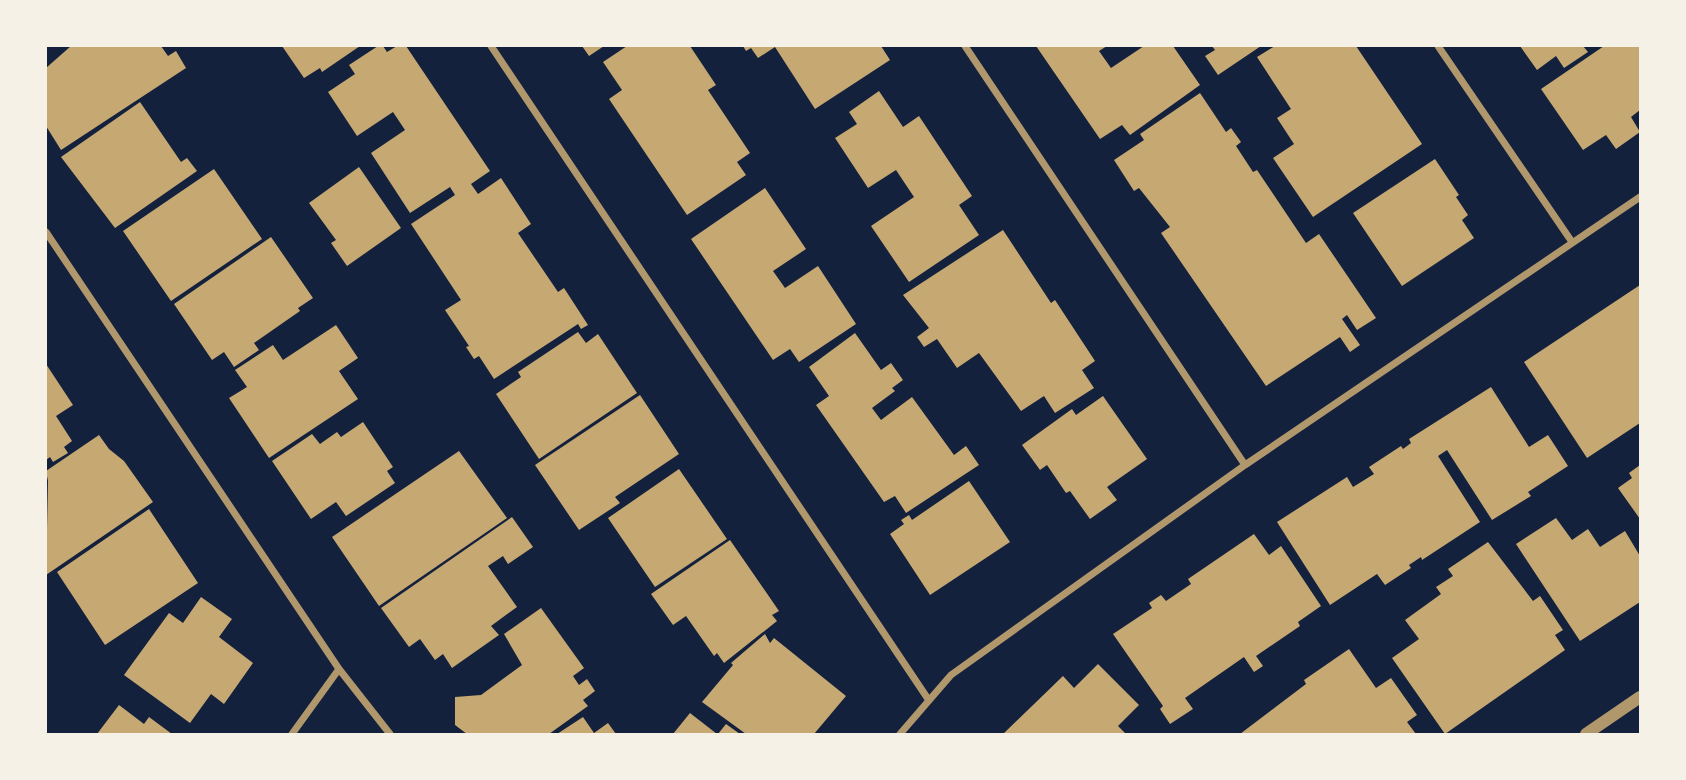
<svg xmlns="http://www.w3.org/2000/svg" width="1686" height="780" font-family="Cabin,sans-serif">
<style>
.building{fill:#c6a872}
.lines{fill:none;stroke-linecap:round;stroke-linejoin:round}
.minor{stroke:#b1986c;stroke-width:7}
.tertiary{stroke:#b1986c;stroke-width:12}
</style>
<rect width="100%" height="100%" fill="#14213d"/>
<path class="building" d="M71,46h90l7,10 8,-5 10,17 -125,82 -15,-24v-58z
M282,46h78l-38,26 -2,-4 -16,10z
M378,46h5l4,6 10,-6h9l84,125 -19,13 7,10 23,-16 30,46 -13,9 40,59 6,-4 24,37 -7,4 -3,-5 -84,55 -15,-23 -5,3 -8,-12 3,-1 -24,-36 16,-10 -50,-76 44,-29 -5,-8 -40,26 -39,-60 34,-23 -12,-18 -36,24 -29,-44 27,-18 -6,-9z
M582,46h22l-15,10z
M627,46h63l26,39 -8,5 42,63 -13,9 9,13 -59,40 -78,-116 13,-9 -19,-28z
M743,46h138l9,14 -75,49 -40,-62 -17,11 -7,-10 -5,3z
M1036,46h71l-8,5 12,17 33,-22h29l27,39 -70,50 -8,-10 -22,14z
M1212,46h49l-43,29 -13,-19 10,-6z
M1275,46h81l66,98 -109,73 -40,-59 21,-14 -17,-26 14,-9 -34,-52z
M1520,46h63l5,6 -24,16 -8,-12 -19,14z
M1604,46h36v64l-9,7 9,15 -24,17 -10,-14 -23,15 -42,-61z
M879,91l24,36 16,-11 53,80 -13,9 20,30 -70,47 -38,-56 43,-29 -18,-27 -28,18 -33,-50 22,-14 -8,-12z
M1200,93l26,39 5,-4 10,14 -5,4 17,26 4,-2 49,73 13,-9 57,84 -19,12 -10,-15 -5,4 18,26 -10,7 -10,-15 -74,49 -105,-153 9,-6 -31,-39 -5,3 -20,-31 30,-20 -4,-6z
M140,102l41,60 6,-4 10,13 -82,57 -54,-71z
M1435,159l24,36 -3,2 12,18 -6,5 12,18 -72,48 -49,-73z
M359,167l42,61 -54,38 -16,-23 5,-3 -27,-37z
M214,169l48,70 -91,62 -48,-70z
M765,188l41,61 -33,22 12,17 33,-22 38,58 -57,38 -9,-13 -17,11 -82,-121z
M1003,230l48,73 4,-3 40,61 -13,9 12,18 -39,25 -11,-17 -23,15 -42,-58 -22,15 -20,-29 -13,8 -7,-10 12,-9 -26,-33z
M271,237l42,61 -15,10 2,3 -46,32 5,7 -25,17 -10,-15 -12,8 -38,-56z
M1640,285v138l-53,35 -63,-96z
M336,325l22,33 -19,13 19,28 -89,59 -40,-60 18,-11 -12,-17 38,-25 10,15z
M578,332l8,11 12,-9 39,59 -98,66 -43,-65 25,-17 -3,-5z
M855,333l26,37 10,-7 12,17 -11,8 3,3 -23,17 9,12 31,-23 42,58 12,-9 13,19 -73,48 -11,-17 -11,6 -68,-97 13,-9 -20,-29z
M46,364l27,41 -17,11 16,25 -8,6 4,6 -15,9 -3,-5 -4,3z
M1491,387l38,60 19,-12 20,31 -40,26 3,4 -39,24 -45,-70 -9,6 42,66 -58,38 -1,-3 -12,8 2,3 -26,17 -8,-11 -47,31 -53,-83 70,-45 6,10 21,-13 -5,-7 32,-21 2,3 8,-6 -2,-4z
M640,395l39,59 -64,43 5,6 -41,27 -44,-65z
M1103,396l44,63 -40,28 10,13 -27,19 -20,-28 -4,2 -19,-28 -7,5 -18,-25 50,-36 4,6z
M363,422l30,45 -6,4 8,12 -49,33 -10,-14 -25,17 -39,-58 40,-27 8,10 17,-12 4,5z
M99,435l10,14 15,12 29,41 -107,73 2,-94 -2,-10z
M459,451l48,67 -128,88 -47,-69z
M1640,465v54l-22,-31 14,-10 -3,-5z
M679,469l48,70 -72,48 -47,-69z
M969,481l41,61 -80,53 -40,-61 14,-10 -3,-4 8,-5 3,5z
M149,509l49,74 -93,62 -48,-73z
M512,517l21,30 -25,17 -5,-8 -15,10 29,41 -26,19 8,9 -47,33 -9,-14 -8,6 -15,-21 -11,8 -28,-39z
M1556,518l16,22 16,-11 12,18 25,-16 15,25v46l-60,39 -64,-97z
M1254,534l15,21 12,-9 40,60 -23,16 2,4 -44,30 7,10 -9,6 -10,-15 -59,41 8,11 -23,15 -10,-15 3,-3 -50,-72 39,-26 -3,-5 12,-8 5,6 25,-17 -3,-5z
M730,540l49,71 -7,4 5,6 -53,42 -7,-10 -3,3 -28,-40 -13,9 -22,-31z
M1488,542l45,59 7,-5 23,34 -8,5 10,15 -120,84 -53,-76 27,-19 -14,-19 36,-26 -5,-7 17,-11 -5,-7z
M201,597l31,22 -13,18 34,26 -29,41 -13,-10 -21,29 -66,-48 45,-62 14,10z
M541,608l43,60 -11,8 6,9 8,-6 8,12 -12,9 5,6 -39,28h-82l-12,-9v-28l26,-2 41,-30 -18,-31z
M765,634l5,9 4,-5 72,58 -32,38h-68l-44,-32 31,-37 -2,-2z
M1349,649l27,39 15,-10 26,37 -10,7 9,12h-176l66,-50 -2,-4z
M1098,664l41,41 -21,21 8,8h-123l60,-58 11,12z
M119,705l25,19 5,-7 23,17h-75z
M690,713l27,21h-44z
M583,717l11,16 14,-10 8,11h-59z
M726,724l14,10h-22z"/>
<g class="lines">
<path class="minor" d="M491,46l437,653
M965,46l280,419
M1438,46l134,196
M46,232l293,437 51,65
M292,734l47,-65
M900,734l51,-59 294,-210 395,-268"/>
<path class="tertiary" d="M1586,734l54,-37"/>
</g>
<rect width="1686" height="780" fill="none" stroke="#f6f1e7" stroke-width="94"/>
</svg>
